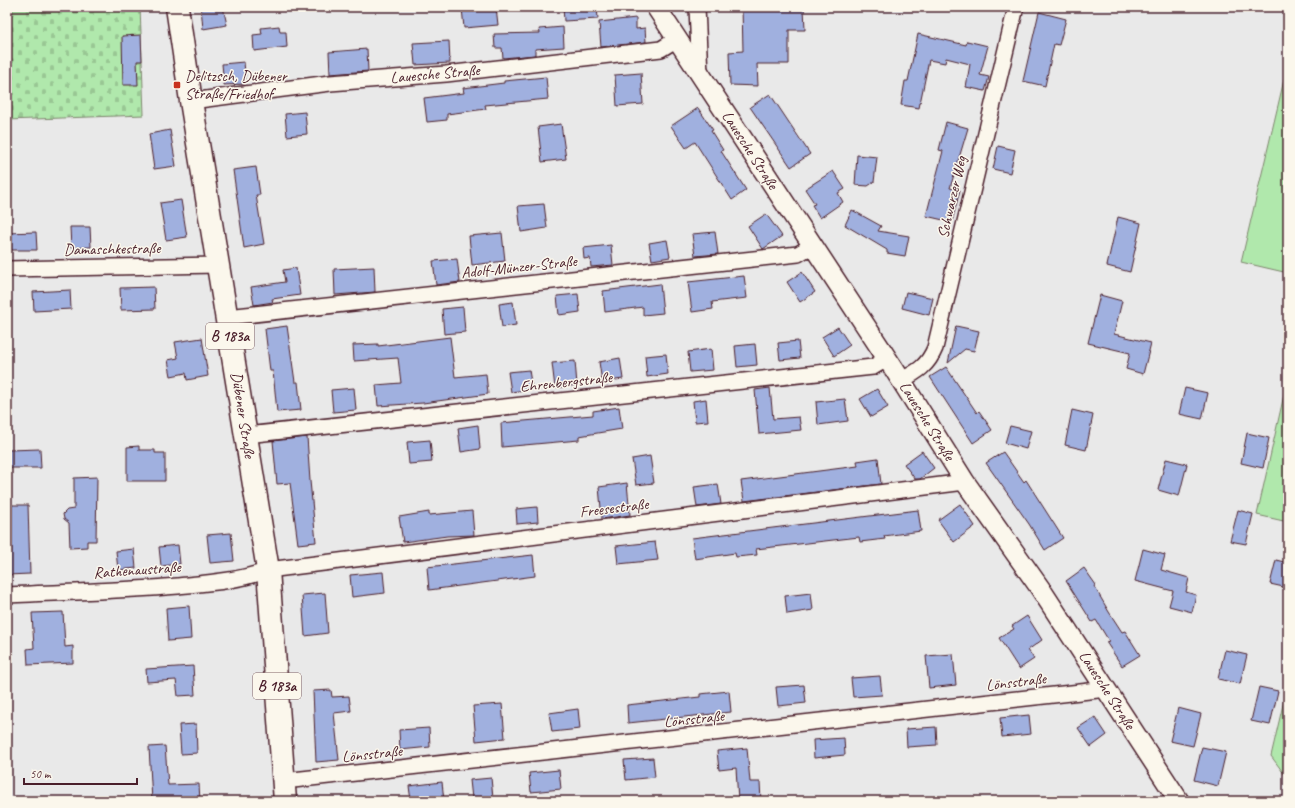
<svg xmlns="http://www.w3.org/2000/svg" width="1295" height="808" font-family="Caveat,sans-serif">
<style>
.grass{fill:#b0e8ac;stroke:#7d846c}
.cemetery{fill:url(#cemetery-stones);stroke:#7d846c}
.building{fill:#a0b0df;stroke:#4a1f2b}
.lines{fill:none;stroke-linecap:round;stroke-linejoin:round}
.minor-casing{stroke:#4a1f2b;stroke-width:18}
.tertiary-casing{stroke:#4a1f2b;stroke-width:22}
.primary-casing{stroke:#4a1f2b;stroke-width:25}
.minor{stroke:#fbf7ec;stroke-width:15}
.tertiary{stroke:#fbf7ec;stroke-width:19}
.primary{stroke:#fbf7ec;stroke-width:22}
.poi-dot{fill:#c8321e;stroke:#fbf7ec;stroke-width:1.5}
.labels{text-anchor:middle;dominant-baseline:central;stroke-width:3;stroke-linejoin:round;paint-order:stroke}
.shield{fill:#fbf7ec;stroke:#7f6065;stroke-width:1}
.shield-label{font-size:15px;font-weight:bold;fill:#4a1f2b}
.street-label{font-size:16px;fill:#4a1f2b;stroke:#fbf7ec}
.poi-label{font-size:16px;fill:#4a1f2b;stroke:#fbf7ec;text-anchor:start}
</style>
<defs>
<pattern id="cemetery-stones" width="16" height="16" patternUnits="userSpaceOnUse"><rect width="16" height="16" fill="#b0e8ac"/><path d="M2 7V4a2 2 0 0 1 4 0v3zM10 15v-3a2 2 0 0 1 4 0v3z" fill="#99c794"/></pattern>
</defs>
<rect width="100%" height="100%" fill="#e9e9e9"/>
<filter id="ink" filterUnits="userSpaceOnUse"><feTurbulence type="fractalNoise" baseFrequency=".025" numOctaves="2"/><feDisplacementMap in="SourceGraphic" scale="8" xChannelSelector="R" yChannelSelector="G"/><feConvolveMatrix kernelMatrix="1 2 1 2 8 2 1 2 1" color-interpolation-filters="sRGB"/></filter>
<g filter="url(#ink)">
<path class="grass" d="M1288,63v210l-47,-11z
M1288,377v145l-31,-7z
M1288,683v96l-17,-23z"/>
<path class="cemetery" d="M7,7h133l4,108 -137,5z"/>
<path class="building" d="M201,7h22l4,18 -24,4z
M476,7h20l2,18 -34,3 -2,-20z
M563,7h34l1,12 -34,2z
M742,7h62l1,23h-16v34h-32l1,22 -28,-1 -1,-33 14,-1z
M1039,12l27,7 -7,26 -5,-1 -9,42 -22,-5z
M636,18v11l9,-1 1,14 -45,5 -2,-25z
M279,26l1,6h6l1,15 -33,4 -1,-16 9,-1 -1,-6z
M563,27l1,20 -29,2v6l-32,3 -1,-10h-7l-1,-14 46,-1 -1,-4z
M918,34l48,11 1,-4 21,5 -8,29 9,2 -4,14 -19,-4 4,-23 -24,-6 -1,5 -16,-3 -10,48 -18,-3 4,-24h3z
M141,35l1,26h-5l1,24h-15l-1,-49z
M449,41l1,22 -35,2 -2,-22z
M367,49l1,22 -38,3 -1,-22z
M244,62l2,22 -22,1 -2,-21z
M641,73l2,31 -26,2 -2,-31z
M546,77l2,22 -63,6 1,4 -39,5v6l-20,2 -3,-24 40,-5 -1,-5 41,-5v-2z
M770,94l40,60 -19,13 -41,-60z
M698,108l15,22 -2,1 12,19 -2,1 25,39 -14,10 -37,-58 -9,6 -15,-22z
M305,112l2,22 -20,2 -2,-22z
M946,122l22,6 -18,60 10,2 -8,32 -26,-6 17,-65 -4,-1z
M561,124l5,35 -24,3 -4,-35z
M170,130l6,36 -22,3 -5,-35z
M998,146l17,4 -5,23 -17,-4z
M857,155l20,2 -3,25 -6,4 -13,-1z
M256,167l4,28h-4l8,49 -20,4 -11,-78z
M833,171l12,18 -7,4 5,9 -23,16 -8,-13 3,-1 -10,-15z
M181,200l6,37 -21,3 -6,-37z
M544,204l3,24 -26,4 -3,-26z
M852,210l29,16 -3,5 31,5 -4,20 -18,-3v-3l-42,-25z
M766,214l16,22 -19,13 -15,-23z
M1118,217l23,6 -11,49 -23,-6z
M70,227h20l1,20 -20,1z
M36,232l1,18h-30v-17z
M715,232l3,22 -23,2 -3,-22z
M502,233l3,28 -33,4 -3,-29z
M667,240l3,17 -18,3 -3,-17z
M611,245l2,20 -22,2 -1,-9 -6,1 -1,-11z
M457,259l3,23 -24,3 -3,-24z
M374,267l1,25 -40,3 -1,-26z
M296,268l4,27 -28,4 1,3 -19,3 -3,-18 34,-5 -2,-12z
M802,272l13,20 -15,10 -13,-20z
M744,276l3,22 -35,4 1,7 -21,3 -4,-30z
M660,284l3,29 -20,2v-8l-38,5 -2,-21z
M154,287l1,22 -34,1 -1,-22z
M70,290l1,19 -37,2 -1,-19z
M906,292l27,6 -4,17 -27,-7z
M578,294l2,18 -21,3 -2,-19z
M1100,295l22,6 -8,33 37,9 -8,31 -17,-5 4,-16 -42,-10z
M513,302l3,23 -14,2 -3,-23z
M463,307l2,25 -21,2 -2,-25z
M287,326l8,56h3l3,28 -24,2 -4,-41h-3l-5,-42z
M956,326l23,5 -5,20 -9,-2 -17,14z
M838,327l12,18 -16,11 -12,-19z
M450,337l5,40 31,-3 2,20 -65,9 -45,3 -2,-21 25,-2 -3,-25 -44,3 -1,-16 25,-1v2z
M202,338l6,38 -21,4 -1,-7 -15,3 -3,-16 10,-2 -3,-16z
M798,341l2,17 -20,2 -2,-17z
M755,344l2,21 -20,2 -2,-21z
M711,349l2,21 -23,2 -2,-20z
M666,354l2,20 -21,3 -2,-21z
M620,358l3,21 -21,3 -3,-20z
M575,361l2,24 -22,3 -3,-25z
M946,367l31,46 2,-2 13,19 -19,13 -43,-66z
M529,370l3,19 -21,3 -3,-20z
M354,388l2,22 -23,2 -2,-22z
M770,388l3,31 26,-2 2,13 -42,4 -4,-44z
M1185,388l23,5 -6,26 -23,-5z
M877,389l11,18 -17,10 -11,-18z
M706,399l2,22 -13,1 -2,-21z
M845,399l3,22 -30,4 -2,-23z
M619,407l3,22 -43,7v4l-77,7 -1,-24 92,-8v-4z
M1072,410l21,5 -7,35 -21,-5z
M478,425l2,24 -19,3 -3,-24z
M1010,426l21,5 -5,18 -21,-6z
M1247,433l22,5 -6,30 -22,-5z
M307,437l3,44 6,61 -18,2 -8,-61 -13,1 -4,-43z
M430,440l2,22 -23,2 -2,-22z
M139,446v4h16v3h10v28h-38v-34z
M40,449l1,19h-32v-18z
M922,451l12,17 -14,11h-5l-11,-15z
M1003,452l21,30 2,-2 37,58 -18,12 -16,-26 -43,-61z
M650,456l4,27 -18,2 -4,-26z
M878,458l3,26 -137,17 -3,-20 117,-15 -1,-5z
M1166,459l21,5 -8,32 -21,-6z
M97,477l-1,64h-9v6l-17,1 -1,-25 -5,-4 -1,-5 4,-4 7,-1v-31z
M627,483l3,32 -28,4 -3,-32z
M718,484l3,20 -24,3 -3,-20z
M960,504l15,22 -21,16 -16,-22z
M7,505h21l2,69 -23,1z
M537,507l1,15 -21,2 -1,-15z
M918,510l3,21 -37,5 1,3 -25,3 -1,-5 -103,12 1,6 -21,2 -1,-4 -40,6 -3,-21z
M1238,510l15,4 -7,30 -16,-3z
M472,511l2,24 -27,1 -44,6 -4,-25 30,-5v3z
M231,533l3,28 -24,2 -3,-28z
M655,542l3,18 -40,4 -2,-18z
M178,545l2,19 -19,2 -2,-19z
M134,549l2,19 -18,2 -2,-19z
M1143,549l22,6 -4,15 28,8 -3,14 10,3 -4,17 -23,-6 4,-15 -38,-10z
M533,555l2,21 -106,14 -2,-23z
M1276,560l12,3v25l-18,-4z
M1084,568l12,17 -2,1 15,26 13,20 3,-1 15,24 -18,11 -16,-24 3,-1 -13,-21 -4,2 -26,-41z
M383,572l2,21 -33,4 -2,-22z
M325,593l3,40 -23,3 -3,-41z
M811,593l2,17 -26,4 -2,-18z
M189,606l2,33 -23,2 -2,-33z
M63,612l2,35 8,-1v17l-45,2 -1,-16 7,-1 -2,-35z
M1027,616l15,24 -14,10 6,9 -15,10 -20,-31 15,-9 -2,-3z
M1225,650l22,5 -7,29 -22,-5z
M953,654l3,31 -27,3 -3,-32z
M193,666l2,29 -17,1 -2,-16 -29,2 -1,-13z
M880,676l2,19 -29,2 -2,-19z
M804,685l2,18 -28,3 -2,-19z
M1259,687l19,4 -8,34 -19,-4z
M331,690l1,7 17,-1 2,15 -17,2 5,47 -23,2 -3,-71z
M729,691l2,21 -103,11 -1,-18 73,-8v-3z
M502,704l3,34 -29,3 -3,-35z
M1178,708l23,6 -8,32 -23,-5z
M578,709l2,20 -28,3 -3,-19z
M1029,715l2,19 -29,3 -2,-19z
M1095,717l12,18 -16,12 -13,-19z
M196,724l1,29 -16,1 -2,-29z
M936,727l1,18 -30,2 -1,-18z
M429,728l1,19 -30,3 -1,-20z
M844,738l1,17 -31,3 -1,-18z
M165,746l3,39 31,-1 1,17h-48l-3,-54z
M1202,747l24,5 -8,34 -24,-6z
M747,748l3,34h10l1,19h-23l-2,-33 -17,2 -2,-19z
M653,758l2,19 -29,3 -2,-20z
M559,770l2,19 -30,3 -2,-19z
M491,778l2,20 -21,1 -2,-19z
M442,782l2,19h-33l-2,-15z"/>
<g class="lines">
<g class="minor-casing">
<path id="minor" d="M697,7l3,68
M191,101l139,-18 116,-9 215,-25 16,-10
M7,269l211,-4
M227,317l571,-63 15,-9
M901,380c17,-8 27,-15 34,-32l81,-341
M246,435l627,-68 15,-9
M7,595c57,-3 114,-4 171,-9 30,-3 61,-5 90,-16l697,-88
M284,781l823,-92"/>
</g>
<g class="tertiary-casing">
<path id="tertiary" d="M656,7l238,362 71,113 75,106 139,213"/>
</g>
<g class="primary-casing">
<path id="primary" d="M177,7l14,94 77,469 17,231"/>
</g>
<use href="#minor" class="minor"/>
<use href="#tertiary" class="tertiary"/>
<use href="#primary" class="primary"/>
</g>
</g>
<rect class="poi-dot" x="173" y="81" width="8" height="8" rx="2"/>
<g class="labels">
<g class="shield">
<rect x="206" y="323" width="48" height="26" rx="3"/>
<rect x="253" y="673" width="48" height="26" rx="3"/>
</g>
<g class="shield-label">
<text x="230" y="336">B 183a</text>
<text x="277" y="686">B 183a</text>
</g>
<g class="street-label">
<text transform="translate(435 74) rotate(-5)">Lauesche Straße</text>
<text transform="translate(750 150) rotate(57)">Lauesche Straße</text>
<text transform="translate(952 197) rotate(-77)">Schwarzer Weg</text>
<text transform="translate(112 249) rotate(-1)">Damaschkestraße</text>
<text transform="translate(519 267) rotate(-6)">Adolf-Münzer-Straße</text>
<text transform="translate(566 382) rotate(-6)">Ehrenbergstraße</text>
<text transform="translate(243 415) rotate(81)">Dübener Straße</text>
<text transform="translate(927 421) rotate(58)">Lauesche Straße</text>
<text transform="translate(614 508) rotate(-7)">Freesestraße</text>
<text transform="translate(137 570) rotate(-4)">Rathenaustraße</text>
<text transform="translate(1016 682) rotate(-7)">Lönsstraße</text>
<text transform="translate(1107 690) rotate(57)">Lauesche Straße</text>
<text transform="translate(694 719) rotate(-6)">Lönsstraße</text>
<text transform="translate(372 754) rotate(-6)">Lönsstraße</text>
</g>
<g class="poi-label">
<text x="185" y="76">Delitzsch, Dübener<tspan x="185" dy="18">Straße/Friedhof</tspan></text>
</g>
</g>
<rect width="1295" height="808" fill="none" stroke="#fbf7ec" stroke-width="24"/>
<rect x="12" y="12" width="1271" height="784" fill="none" stroke="#4a1f2b" stroke-width="1.5" filter="url(#ink)"/>
<path d="M24 778v6h113v-6" fill="none" stroke="#4a1f2b" stroke-width="2"/>
<text x="30" y="778" font-size="12" fill="#4a1f2b" stroke="#fbf7ec" stroke-width="3" paint-order="stroke">50 m</text>
</svg>
